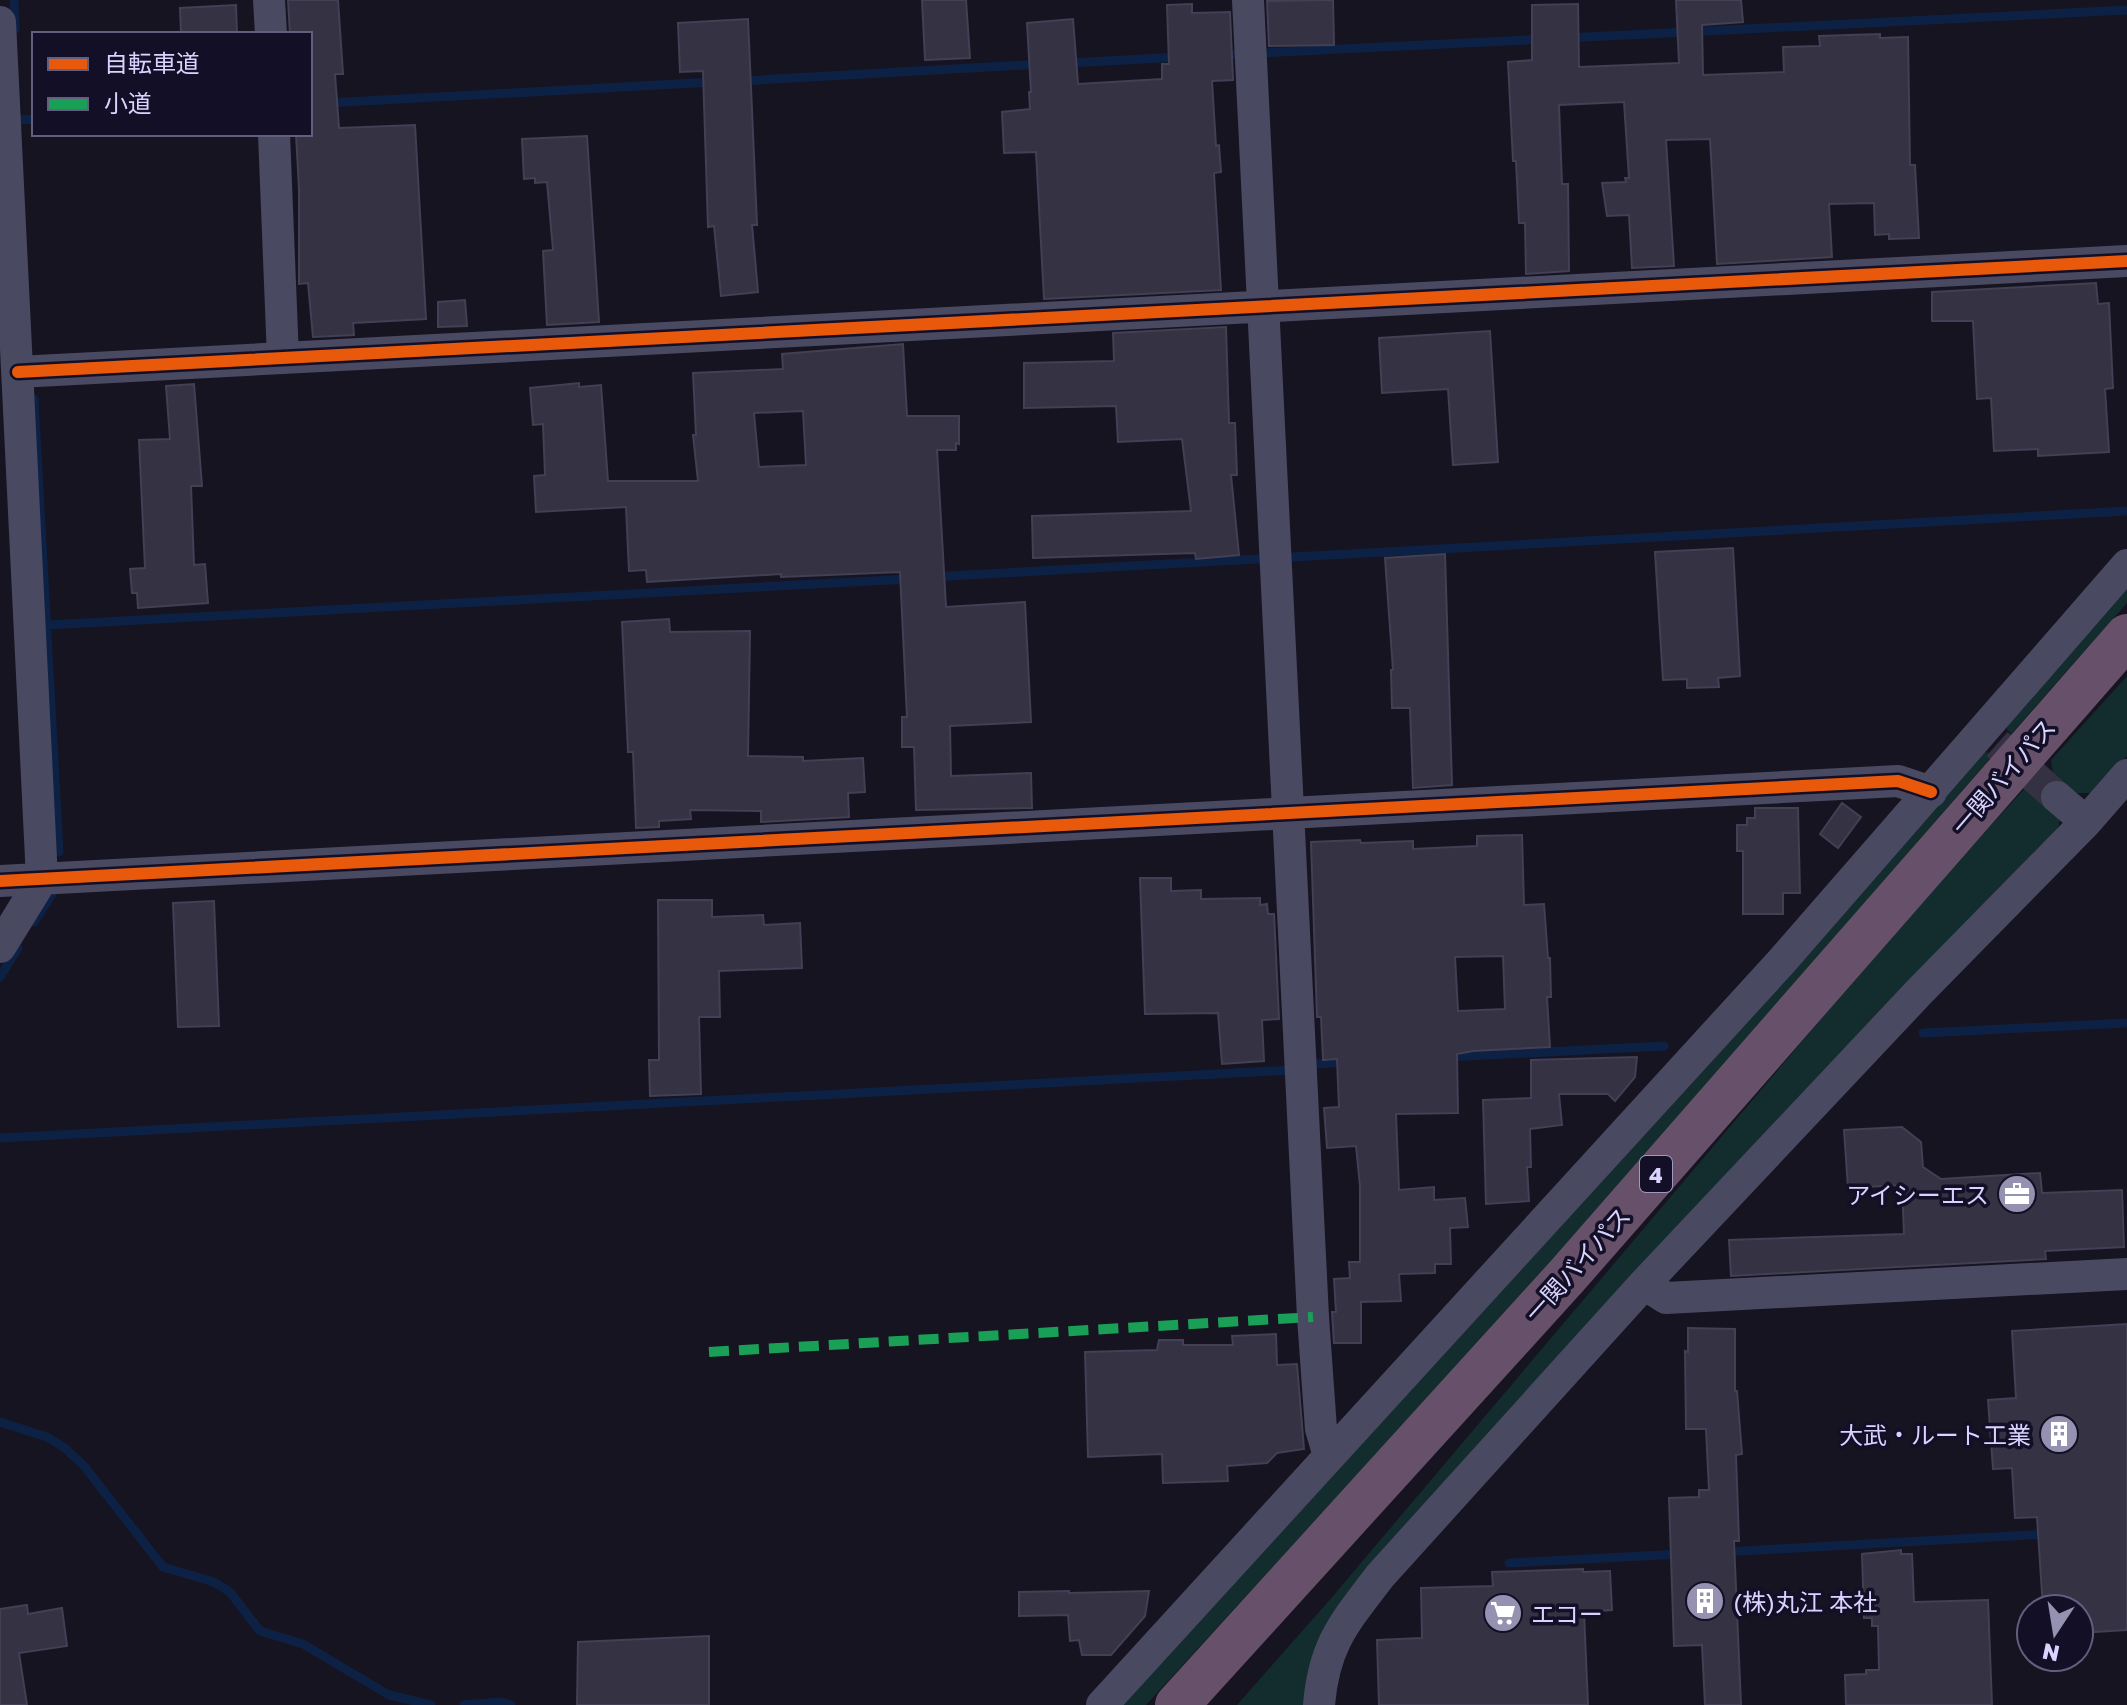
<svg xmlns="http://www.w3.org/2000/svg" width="2127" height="1705" font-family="'Golos Text','Noto Sans JP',sans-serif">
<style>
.green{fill:#132c2d}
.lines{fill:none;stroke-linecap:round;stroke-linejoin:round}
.stream{stroke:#0d2144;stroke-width:9}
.building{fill:#343243;stroke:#433f54;stroke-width:2;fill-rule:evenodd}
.street-tunnel{stroke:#333142;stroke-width:32;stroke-dasharray:32 16;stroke-linecap:butt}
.street{stroke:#4a4962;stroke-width:32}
.highway{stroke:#67516a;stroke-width:44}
.quiet{stroke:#1a9f57;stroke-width:10;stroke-dasharray:20 10;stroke-linecap:butt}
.cycleway-casing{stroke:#130f26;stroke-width:17}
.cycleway{stroke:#e8590c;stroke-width:12}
.labels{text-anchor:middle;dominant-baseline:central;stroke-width:7;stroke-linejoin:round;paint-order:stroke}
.shield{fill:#130f26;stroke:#9e99be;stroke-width:2}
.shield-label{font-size:22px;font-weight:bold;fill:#d9d4ff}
.street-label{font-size:24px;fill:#d9d4ff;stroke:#130f26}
.poi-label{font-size:24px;fill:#d9d4ff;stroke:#130f26;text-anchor:end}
</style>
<rect width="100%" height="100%" fill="#161421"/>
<path class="green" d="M2127,584v19l-116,131 -4,-5v-9z
M2127,676v80l-34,37h-16l-24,-18 -2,-15z
M1986,752l7,3 -441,508 -406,442h-27l859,-952z
M2027,786l33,31 -2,13 -704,756 -46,119h-71l90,-102 582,-688z"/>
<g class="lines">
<path class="stream" d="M14,0l1,29
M1567,38l560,-28
M1220,55l324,-16
M1068,63l113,-6
M740,81l301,-17
M310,104l403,-22
M20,120l14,-1
M34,399l25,453
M932,577l1195,-66
M47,625l862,-46
M34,922l18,-28
M0,977l18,-29
M1923,1033l204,-10
M1448,1057l216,-11
M0,1138l1292,-68 24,-6 33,-2
M0,1422l47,15 18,11 19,18 79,101 51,15 16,10 30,39 43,13 86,51 42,10
M1723,1552l325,-18
M1509,1563l171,-9
M464,1705l37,-3 10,3"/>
</g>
<path class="building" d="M288,0h50l5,74h-8l4,54 76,-3 11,194 -73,4 1,12 -41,2 -5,-54 -9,1v-95l-3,-55h14v-100h-20z
M922,0h44l4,58 -45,2z
M1333,0l1,45 -65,1 -2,-45z
M1676,0h65l2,22 -41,3 1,50 81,-3 -1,-25 37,-1 -1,-10 61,-2v4l28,-1 2,128h5l4,73 -30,1v-5l-14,1 -1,-32 -45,1 3,53 -115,7 -7,-125 -44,1 8,126 -42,2 -3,-53 -22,1 -5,-33 24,-1 -1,-4h4l-5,-76 -65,3 3,79h6l1,87 -43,3 -1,-51h-6l-3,-62h-3l-5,-99 24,-2v-55l46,-1 1,63 100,-4z
M1192,4v9l38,-1 3,68 -21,1 4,65 3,-1 2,27 -7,1 7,117 -177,9 -8,-147 -32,1 -2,-41 28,-3 -1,-17h2l-4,-69 46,-4 5,65 84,-5v-15h7l-2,-59z
M236,5l1,29h-56l-1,-26z
M748,19l9,206h-5l6,67 -37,4 -7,-70 -6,1 -5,-156 -23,1 -2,-49z
M587,136l12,186 -52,3 -4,-74 10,-1 -6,-68 -12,1v-5l-11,1 -2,-40z
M2096,283l2,21 11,-1 4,85 -8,1 4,63 -71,4v-7l-44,2 -3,-53 -14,1 -4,-78h-41v-29z
M465,300l2,26 -29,1v-25z
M1226,327l3,96h6l2,52h-6l8,80 -43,4 -1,-6 -162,5 -1,-42 159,-5 -9,-72 -64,3 -2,-36 -92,2v-45l90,-2 -1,-28z
M1490,331l8,131 -45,3 -5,-76 -66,4 -3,-55z
M903,344l4,72h52v28l-3,-1v7h-19l9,157 79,-5 6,120 -81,4 1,50 80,-3 1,35 -116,2 -2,-63h-12v-30h5l-7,-145 -119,5v-3l-134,8 -1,-12 -17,1 -3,-64 -90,5 -2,-36 11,-1 -2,-51 -10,1 -3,-37 49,-5v4l22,-2 7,96h90l-5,-46h3l-3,-62 90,-4 -1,-15zM803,411l3,54 -47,2 -5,-54z
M194,384l8,102h-11l3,79 11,-1 3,39 -70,5 -1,-15h-5l-2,-24 15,-1 -6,-128 31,-1 -4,-53z
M1733,548l7,128 -22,2 1,9 -32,1v-9l-24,1 -8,-128z
M1445,554l7,231 -39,3 -3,-80h-18l-1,-38h2l-8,-112z
M669,619l1,13 80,-1 -2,125 55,1v4l60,-3 2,34 -17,1 1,24 -88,5v-11l-71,-1 1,9 -32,2v6l-23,1 -3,-76h-5l-6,-130z
M1842,803l19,14 -23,31 -18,-14z
M1755,808h43l2,85h-17v21h-40v-63h-6v-26h10v-7h8z
M1522,835l2,70 20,-1 4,54h2l1,39h-4l3,50 -77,4 -16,3 1,59 -62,1 3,76 35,-3v13l31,-2 3,29 -18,1 1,36h-16v9l-36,1 2,27 -40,1v41h-27l-2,-31h4l-2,-33 16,-1 -1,-16h11v-76l-4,-40 -29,2 -3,-40 15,-1 -2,-48 -14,1 -2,-43h-4l-6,-175 49,-2 1,3 52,-2v8l64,-3v-10zM1503,956l2,53 -47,2 -3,-54z
M1140,878h31v13l30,-1v9l59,-1v7l7,-1 1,10h6l5,105 -17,1 2,41 -42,3 -4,-51 -73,1z
M658,900h54v17l51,-2 1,10 36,-2 2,45 -83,3 1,46h-21l2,77 -51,2 -1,-36h10z
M214,901l5,125 -41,1 -5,-124z
M1637,1057l-2,20 -20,24 -7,-7h-49l3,31 -32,4 1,38h-4l2,34 -43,3 -3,-104 48,-2v-38z
M1902,1127l19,15 2,25 18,12 99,-6 2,20 80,-3 2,57 -79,4 1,8 -315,17 -2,-36 175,-6 -2,-49 -54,3 -4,-58z
M2127,1324v306l-48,3v-24h-36l-6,-92 -22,1 -3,-50 -19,1 -5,-69 28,-2 -4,-67z
M1688,1328l47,1v62h2l5,63 -6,1 3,86h-5l7,164h-36l-3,-60 -28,1 -5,-148 30,-1v-7h10l-3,-61h-20l-1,-78 3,1z
M1276,1334l1,31 20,-1 7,85 -27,4 -10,10 -40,3 1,15 -65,2 -1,-29 -74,3 -3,-105 72,-2 2,-10h24v5h50l-1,-9z
M1901,1550v4h11l2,48 74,-2 4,105h-146l-1,-30 21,-1v-4h13l-1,-44h-6v-8h-8l-2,-64z
M1583,1569v3l27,-1 2,39 -28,2 4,93h-209l-2,-65 45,-2 -1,-50 72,-2 -1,-14z
M1069,1591v2l80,-2 -4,25 -34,39h-29l-3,-15 -9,1 -2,-26 -49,1v-24z
M27,1605l1,9 34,-6 5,38 -48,7 8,52h-27v-96z
M709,1636v69h-132l1,-63z"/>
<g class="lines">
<path class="street-tunnel" d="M1997,744l60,53"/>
<path class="street" d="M269,0l2,34
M1248,0l65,1317 8,112 8,27
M0,22l42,857 -42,68
M274,134l9,224
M18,372l2109,-111
M2057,797l29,25
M0,881l1898,-100 33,11
M1644,1284l22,14 461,-24
M1102,1705l680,-744 345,-396
M1319,1705c5,-61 26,-83 61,-129l264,-292 276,-293 166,-169 41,-47"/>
<path class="highway" d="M1177,1705l389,-428 561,-641"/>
<path class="quiet" d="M709,1352l604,-35"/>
<g class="cycleway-casing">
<path id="cycleway" d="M18,372l2109,-111
M0,881l1898,-100 33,11"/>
</g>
<use href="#cycleway" class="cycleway"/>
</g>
<defs>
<g id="office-disc" transform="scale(2)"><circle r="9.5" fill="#9591b1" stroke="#130f26"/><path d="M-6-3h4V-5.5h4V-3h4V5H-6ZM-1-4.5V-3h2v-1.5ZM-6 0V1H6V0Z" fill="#fff"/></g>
<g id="building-disc" transform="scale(2)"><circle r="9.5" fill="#9591b1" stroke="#130f26"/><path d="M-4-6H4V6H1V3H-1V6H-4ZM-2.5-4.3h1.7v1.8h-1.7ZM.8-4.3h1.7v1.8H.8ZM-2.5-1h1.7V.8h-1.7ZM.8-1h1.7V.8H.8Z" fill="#fff"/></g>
<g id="supermarket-disc" transform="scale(2)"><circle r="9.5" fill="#9591b1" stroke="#130f26"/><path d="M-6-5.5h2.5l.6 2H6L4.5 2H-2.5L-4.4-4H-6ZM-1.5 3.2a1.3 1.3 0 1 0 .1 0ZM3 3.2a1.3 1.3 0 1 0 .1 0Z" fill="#fff"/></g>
</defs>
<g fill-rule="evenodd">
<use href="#office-disc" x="2017" y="1194"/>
<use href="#building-disc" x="2059" y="1434"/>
<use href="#building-disc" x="1705" y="1601"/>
<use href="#supermarket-disc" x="1503" y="1613"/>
</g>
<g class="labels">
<rect class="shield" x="1640" y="1156" width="32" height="36" rx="6"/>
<g class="shield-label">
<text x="1656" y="1174">4</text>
</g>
<g class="street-label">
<text transform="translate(2003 776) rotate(-49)">一関バイパス</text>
<text transform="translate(1577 1264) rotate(-48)">一関バイパス</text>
</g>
<g class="poi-label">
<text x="1989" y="1194">アイシーエス</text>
<text x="2031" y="1434">大武・ルート工業</text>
<text x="1733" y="1601" text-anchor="start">(株)丸江 本社</text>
<text x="1531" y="1613" text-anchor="start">エコー</text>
</g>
</g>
<rect x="32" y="32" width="280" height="104" fill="#130f26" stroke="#625e7d" stroke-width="2"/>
<rect x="48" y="58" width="40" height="12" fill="#e8590c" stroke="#625e7d" stroke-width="2"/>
<text x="104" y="72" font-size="24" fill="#d9d4ff">自転車道</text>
<rect x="48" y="98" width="40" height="12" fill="#1a9f57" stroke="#625e7d" stroke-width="2"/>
<text x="104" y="112" font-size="24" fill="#d9d4ff">小道</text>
<g transform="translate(2055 1633) rotate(192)"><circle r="38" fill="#130f26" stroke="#625e7d" stroke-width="2"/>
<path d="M0-6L14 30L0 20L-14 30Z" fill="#9591b1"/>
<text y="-12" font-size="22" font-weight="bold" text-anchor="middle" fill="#d9d4ff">N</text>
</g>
</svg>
